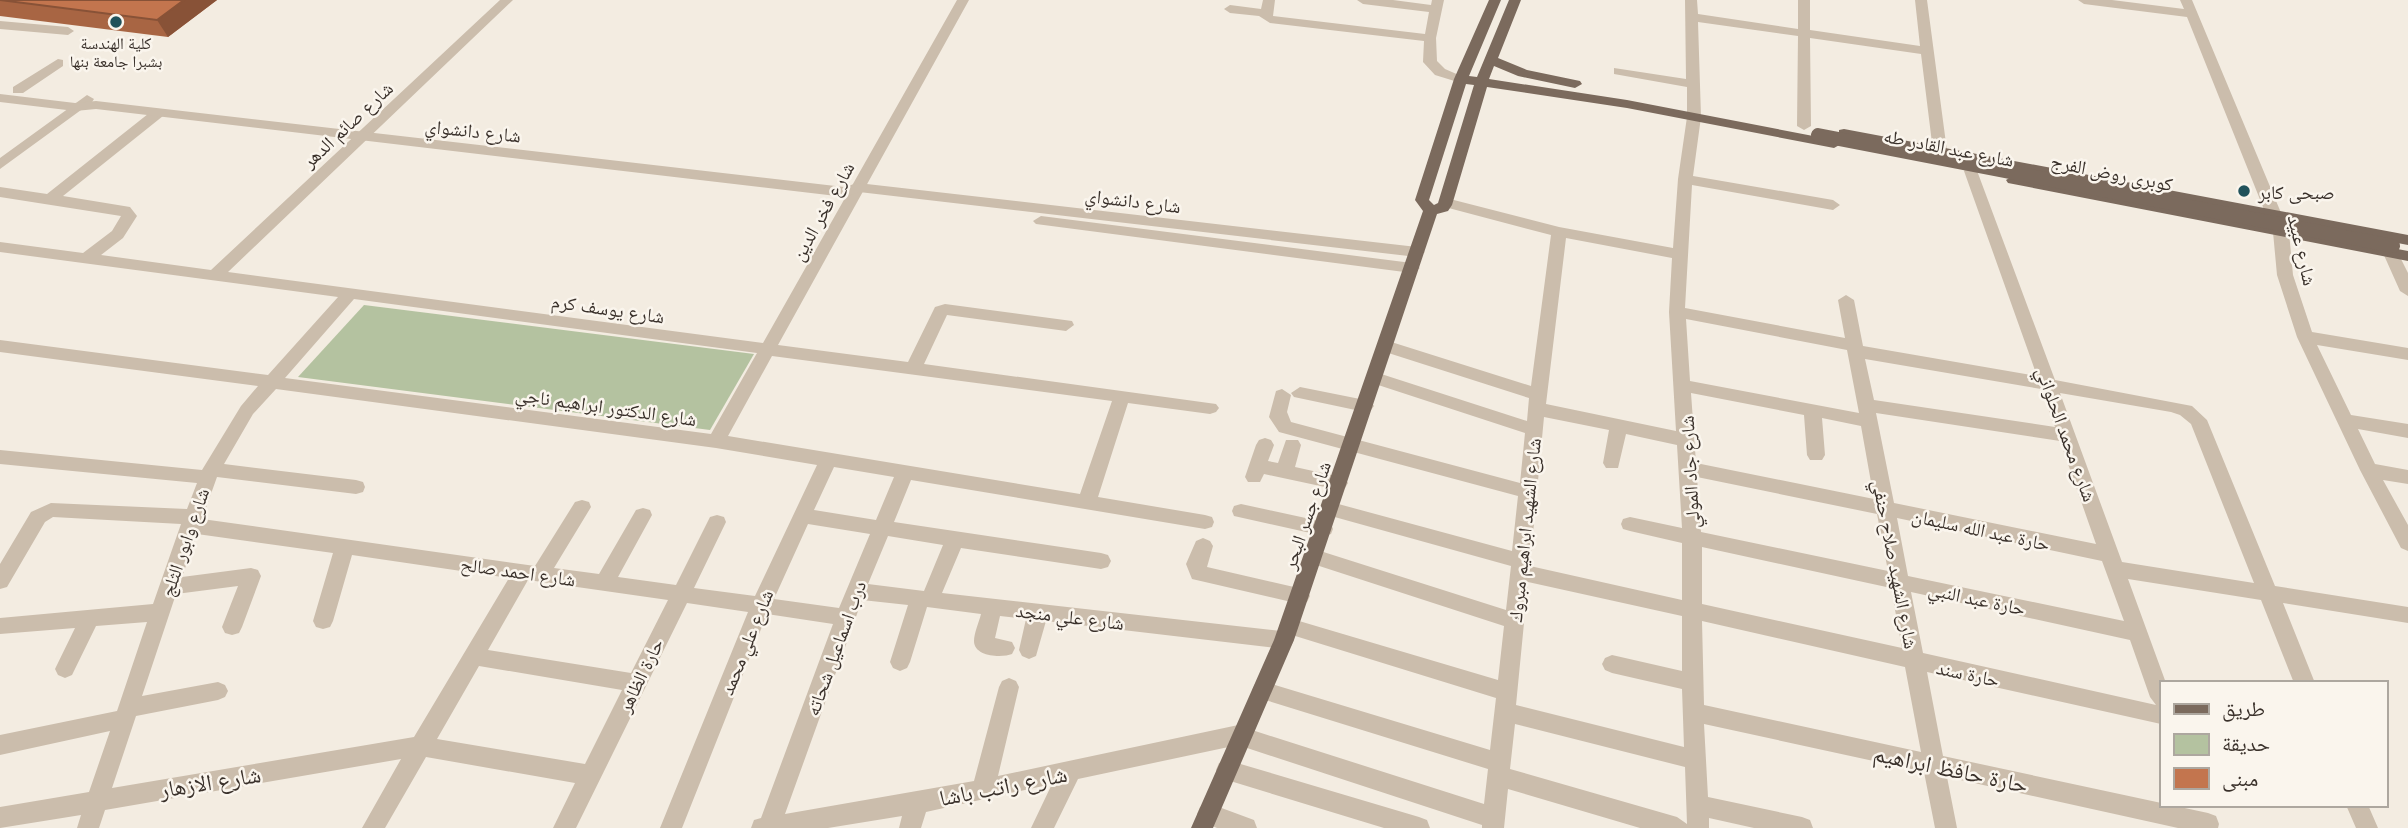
<svg xmlns="http://www.w3.org/2000/svg" width="2408" height="828" font-family="Lato,'Noto Naskh Arabic',sans-serif">
<style>
.green{fill:#b4c2a0}
.lines{fill:none;stroke-linecap:round;stroke-linejoin:round}
.minor{fill:#cbbdac;fill-rule:evenodd}
.tertiary{fill:#cbbdac;fill-rule:evenodd}
.primary{fill:#7b6a5d;fill-rule:evenodd}
.primary-bridge{stroke:#7b6a5d;stroke-width:14}
.wall{fill:#a86543}
.shaded-wall{fill:#885237}
.building{fill:#c3754e;stroke:#885237;stroke-width:2}
.poi-dot{fill:#21525b;stroke:#faf5ed;stroke-width:2.5}
.labels{text-anchor:middle;dominant-baseline:central;stroke-width:5;stroke-linejoin:round;paint-order:stroke}
.far-poi-label{font-size:16px;fill:#3a312b;stroke:#faf5ed}
.street-label{font-size:19px;fill:#3a312b;stroke:#faf5ed}
.poi-label{font-size:19px;fill:#3a312b;stroke:#faf5ed;text-anchor:start}
.near-street-label{font-size:23px;fill:#3a312b;stroke:#faf5ed}
</style>
<rect width="100%" height="100%" fill="#f3ece1"/>
<path class="green" d="M364,305l390,49 -44,76 -412,-53z"/>
<g class="lines">
<path class="minor" d="M500,0h13l-285,272 535,71 194,-343h12l-191,345 130,17 27,-55 10,-3 127,17 2,4 -8,6 -119,-16 -23,49 292,40 3,4 -3,4 -6,2 -82,-11 -30,94 107,18 7,2 2,5 -2,5 -7,2 -294,-49 -17,42 207,31 7,2 3,6 -3,6 -7,2 -140,-21 -19,45 339,38 -2,-5 3,-6 7,-2 209,62 6,-54 -197,-64 -3,-5 3,-5 7,-3 192,61 5,-44 -180,-50 -7,-2 -2,-5 2,-5 7,-2 181,49 6,-55 -239,-64 -10,-15 7,-26 6,-2 9,6 -4,17 4,10 229,61 5,-50 -156,-51 -3,-4 9,-6 152,49 2,-23 -150,-48 -2,-4 8,-6 146,46 20,-151 -110,-29 -2,-3 2,-3 5,-2 113,29 114,21 5,-69 9,-62v-30l-73,-13v-6l72,11 -1,-79h12l1,14 100,15v-29h12v30l110,16 -5,-46h12l20,151 -7,4 -7,-4 -12,-97 -111,-16 1,88 -7,4 -7,-4 1,-90 -100,-14 3,95 -8,59 140,24 7,5 -7,5 -141,-25 -7,123 160,30 -7,-38 8,-5 8,5 9,46 174,30 -73,-205 2,-3h10l79,212 137,26 15,14 68,166 133,21v16l-125,-20 32,80h-21l-33,-83 -133,-21 38,104h-5v41l-234,-52 16,84 265,57 8,3 3,8 -1,4h-40l-231,-51 10,51h-22l-11,-56 -220,-48 4,73 94,20 8,3 3,8h-59l-45,-10v10h-69l-132,-39 -4,39h-22v-3l-244,-80 -160,34 -24,49h-23l21,-44 -126,28 -5,16h-22l3,-12 -74,12h-77l3,-8 7,-2 72,-194 -66,-10 -85,214h-22l88,-216 -61,-9 -111,225h-23l22,-45 -149,-26 -41,71h-23l39,-69 -296,51 -6,18h-22l4,-13 -81,13v-21l89,-15 21,-61 -110,24v-20l117,-24 30,-89 -51,4 -24,49 -7,3 -7,-3 -3,-6 20,-41 -75,6v-16l153,-14 28,-80 -128,-7 -8,5 -38,65 -7,2v-25l31,-52 20,-9 136,6 10,-26 -197,-19v-14l202,20 39,-64 17,-20 -258,-34v-12l268,35 70,-78 -338,-45v-10l83,11 29,-22 9,-15 -121,-19v-10l47,7 106,-84h10v6l-100,80 67,11 7,9 -14,22 -22,17 110,15zM1566,238l106,20 -3,54 7,119 -130,-27zM354,299l403,54 -46,81 -426,-56zM1686,319l161,31 12,63 -169,-32zM772,356l340,45 -32,93 -352,-58zM1865,359l176,30 14,38 -181,-27zM276,389l440,59 101,17 -62,131 -61,-8 32,-66 -2,-5 -7,-2 -7,2 -34,68 -58,-8 34,-62 -2,-5 -7,-2 -7,2 -37,64 -45,-6 37,-61 -2,-5 -7,-2 -7,2 -40,64 -333,-47 15,-42 139,17 7,-2 2,-5 -2,-5 -7,-2 -132,-16 29,-50zM1691,393l113,22 3,40 3,5h12l3,-5 -3,-37 39,8 13,73 -178,-36zM2060,393l111,19 9,3 11,9 63,159 -132,-21zM1876,413l184,28 36,103 -202,-41zM1544,417l65,13 -6,33 3,5h12l8,-34 51,11 5,83 -52,-11 -7,2 -2,5 2,5 7,2 52,12v57l-152,-34zM834,467l60,10 -18,43 -62,-10zM1697,477l180,37 11,57 -187,-39zM1897,518l205,43 22,60 -216,-45zM808,524l62,10 -31,74 -65,-9zM197,534l136,19 -20,68 3,6 7,2 7,-2 3,-6 19,-66 157,23 -95,159 -302,51 24,-72 82,-16 7,-3 3,-6 -3,-6 -7,-3 -76,14 34,-102 62,-8 -16,41 3,6 7,2 7,-2 3,-6 19,-51 -3,-6 -7,-2 -69,9zM888,536l55,9 -19,46 -56,-7zM1702,547l189,41 11,60 -200,-44zM528,580l140,20 -37,73 -143,-23zM1528,582l154,34v55l-70,-16 -7,3 -3,6 3,6 7,3 70,16 2,58 -168,-42zM1911,592l219,48 20,57 6,8 -233,-52zM862,600l46,5 -18,57 3,6 7,3 7,-3 3,-6 17,-55 54,7c-2,8 -7,19 -7,27 0,16 28,17 38,13l3,-6 -3,-6 -17,-4 5,-22 26,3 -7,31 3,6 7,3 7,-3 10,-35 238,28 7,-3 3,-6 -2,-5 204,63 -6,52 -228,-69 -7,3 -3,6 3,6 7,3 226,70 -4,35 -232,-74 -9,-6 -245,52 21,-89 -3,-6 -7,-3 -7,3 -3,6 -25,94 -189,33zM1702,621l203,46 16,85 -217,-47zM479,666l143,24 -37,74 -148,-25zM1515,724l170,43 2,57 -10,-7 -167,-48z
M1263,0h12l-2,16 152,18 4,-22 -66,-8 -6,-4h36l38,5 1,-5h12l-8,38 1,23 8,8 23,10 -7,4 -26,-8 -12,-13 1,-21 -154,-18 -11,-7 -29,-3 -6,-4 6,-4 31,4z
M2078,0h34l72,9 -4,-9h12l97,232 4,43 19,57 96,16v12l-91,-15 34,70 57,9v14l-50,-9 17,35 33,6v14l-25,-4 25,45v26l-7,-3 -41,-78 -63,-133 -20,-62 -4,-43 -86,-215 -103,-13z
M0,21l68,6 6,4 -6,4 -68,-6z
M58,59l5,1v6l-40,27h-10v-6z
M87,95l7,4 -2,3 -92,67v-11z
M2391,248l5,1 12,24v23l-8,-5 -17,-38z
M1300,387l65,13 6,2 3,4 -3,4 -6,2 -71,-15 -3,-4z
M1265,438l6,2 3,5 -6,16 10,2 8,-23h12l3,5 -6,22 50,11 3,5 -3,5 -6,2 -75,-16 -4,8h-12l-3,-5 11,-32 3,-5z
M1241,504l83,18 7,2 2,5 -2,5 -7,2 -90,-20 -2,-5 2,-5z
M1203,538l7,3 3,5 -6,21 100,23 3,6 -3,6 -7,2 -108,-25 -6,-15 10,-23z
M1227,760l192,57 8,3 3,8h-46l-157,-48 -8,-3 -3,-7 3,-7z
M1208,803l46,17 3,8h-40l-17,-7 -3,-7 3,-7z
M2346,805h22l10,23h-22z"/>
<path class="tertiary" d="M0,94l75,9 21,-2 748,86 14,-4 559,64 8,5 -8,5 -558,-65 -14,5 -749,-88 -21,2 -75,-9z
M1041,216l371,47 8,5 -8,5 -376,-49 -3,-3z"/>
<path class="primary" d="M1489,0h12l-32,76 8,1 32,-77h12l-23,58 29,12 53,11 2,3 -7,4 -57,-12 -24,-10 -5,13 138,21 207,40 7,4 -7,4 -207,-40 -140,-21 -35,118 -4,6 -11,3 -143,426 -81,188h-22l83,-188 149,-429 -8,-11 39,-121zM1466,84l8,1 -36,118 -4,2 -5,-5z
M1844,129l564,106v10l-569,-109v-6z
M2013,176l395,75v10l-400,-78 -2,-3z"/>
<path class="primary-bridge" d="M1818,135l575,111"/>
</g>
<path class="wall" d="M0,0h217l-49,37 -168,-21z"/>
<path class="shaded-wall" d="M184,0h33l-49,37 -11,-17z"/>
<path class="building" d="M0,0h184l-27,20z"/>
<g class="poi-dot">
<circle cx="116" cy="22" r="7"/>
<circle cx="2244" cy="191" r="7"/>
</g>
<g class="labels">
<g class="far-poi-label">
<text x="116" y="42">كلية الهندسة<tspan x="116" dy="18">بشبرا جامعة بنها</tspan></text>
</g>
<g class="street-label">
<text transform="translate(347 124) rotate(-43)">شارع صائم الدهر</text>
<text transform="translate(473 130) rotate(6)">شارع دانشواي</text>
<text transform="translate(1949 147) rotate(11)">شارع عبد القادر طه</text>
<text transform="translate(2112 172) rotate(11)">كوبرى روض الفرج</text>
<text transform="translate(1133 200) rotate(7)">شارع دانشواي</text>
<text transform="translate(822 211) rotate(-61)">شارع فخر الدين</text>
<text transform="translate(2303 250) rotate(77)">شارع عبيد</text>
<text transform="translate(608 308) rotate(8)">شارع يوسف كرم</text>
<text transform="translate(606 406) rotate(8)">شارع الدكتور ابراهيم ناجي</text>
<text transform="translate(2067 434) rotate(70)">شارع محمد الحلواني</text>
<text transform="translate(1689 472) rotate(-93)">شارع جاد المولي</text>
<text transform="translate(1306 515) rotate(-71)">شارع جسر البحر</text>
<text transform="translate(1981 529) rotate(12)">حارة عبد الله سليمان</text>
<text transform="translate(1524 530) rotate(-84)">شارع الشهيد ابراهيم مبروك</text>
<text transform="translate(184 542) rotate(-71)">شارع وابور الثلج</text>
<text transform="translate(1896 564) rotate(79)">شارع الشهيد صلاح حنفي</text>
<text transform="translate(518 571) rotate(8)">شارع احمد صالح</text>
<text transform="translate(1977 598) rotate(12)">حارة عبد النبي</text>
<text transform="translate(1070 616) rotate(7)">شارع علي منجد</text>
<text transform="translate(746 642) rotate(-68)">شارع علي محمد</text>
<text transform="translate(835 648) rotate(-70)">درب اسماعيل شحاته</text>
<text transform="translate(1968 673) rotate(12)">حارة سند</text>
<text transform="translate(640 675) rotate(-64)">حارة الظاهر</text>
</g>
<g class="poi-label">
<text x="2258" y="191">صبحى كابر</text>
</g>
<g class="near-street-label">
<text transform="translate(1951 768) rotate(12)">حارة حافظ ابراهيم</text>
<text transform="translate(210 781) rotate(-9)">شارع الازهار</text>
<text transform="translate(1003 785) rotate(-11)">شارع راتب باشا</text>
</g>
</g>
<rect x="2160" y="681" width="228" height="126" fill="#faf5ed" stroke="#ada79f" stroke-width="2"/>
<rect x="2174" y="704" width="35" height="10" fill="#7b6a5d" stroke="#ada79f" stroke-width="2"/>
<text x="2222" y="716" font-size="21" fill="#3a312b">طريق</text>
<rect x="2174" y="734" width="35" height="21" fill="#b4c2a0" stroke="#ada79f" stroke-width="2"/>
<text x="2222" y="751" font-size="21" fill="#3a312b">حديقة</text>
<rect x="2174" y="768" width="35" height="21" fill="#c3754e" stroke="#ada79f" stroke-width="2"/>
<text x="2222" y="786" font-size="21" fill="#3a312b">مبنى</text>
</svg>
